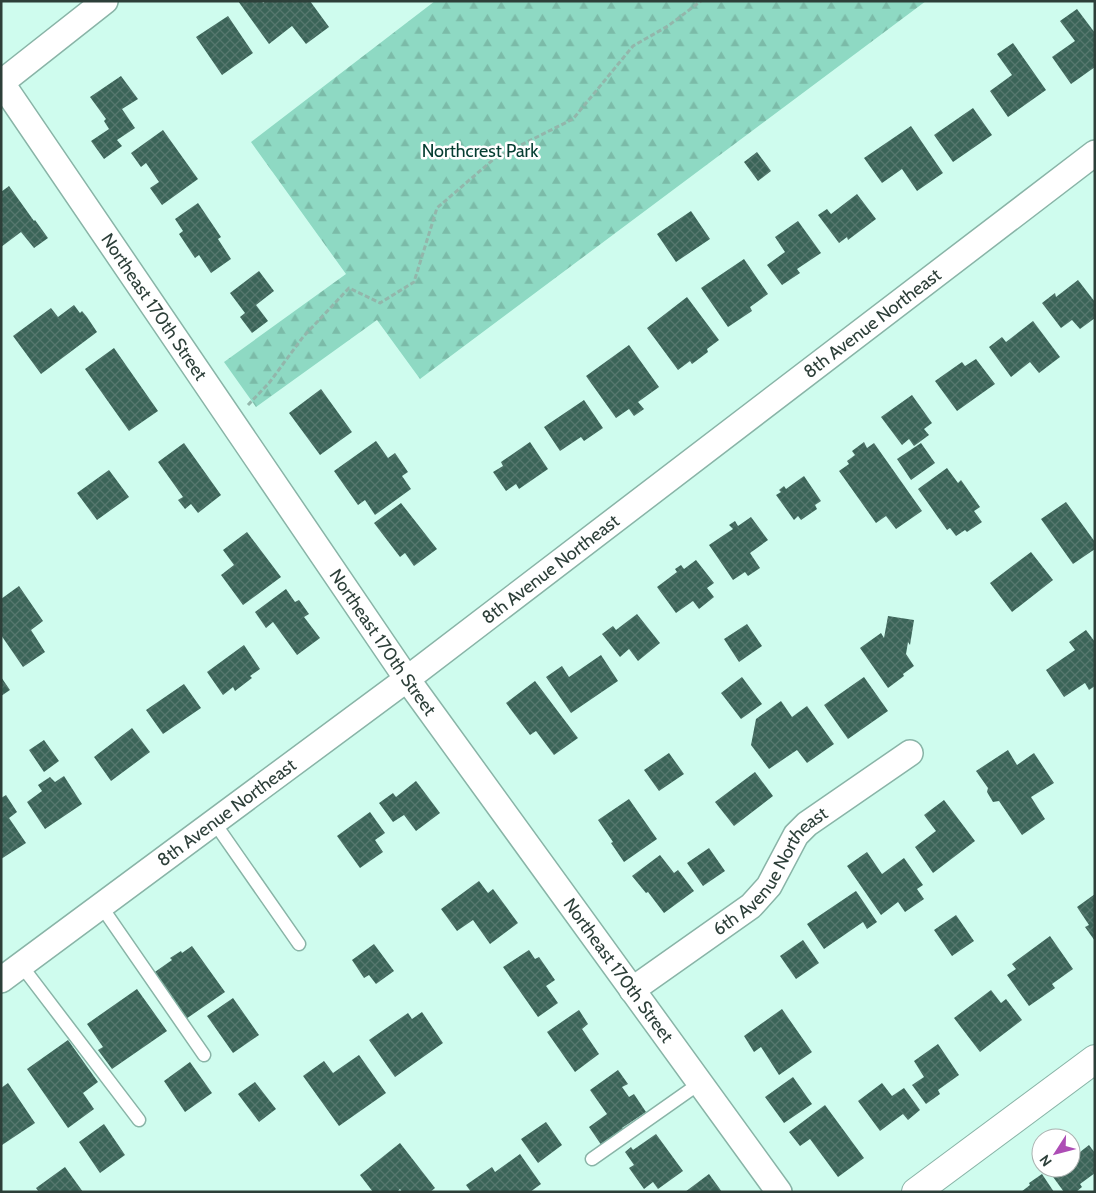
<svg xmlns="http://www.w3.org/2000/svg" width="1096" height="1193" font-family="Cabin,sans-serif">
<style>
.forest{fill:url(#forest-firs)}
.building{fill:url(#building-cross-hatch)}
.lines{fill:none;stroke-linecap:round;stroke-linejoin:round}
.lane-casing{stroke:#89b4a7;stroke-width:15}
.street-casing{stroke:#89b4a7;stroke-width:28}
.secondary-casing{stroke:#89b4a7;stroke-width:30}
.path{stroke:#93b6ab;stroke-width:3;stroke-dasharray:5 2.5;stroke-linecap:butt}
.lane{stroke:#fff;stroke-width:12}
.street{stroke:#fff;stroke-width:25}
.secondary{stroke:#fff;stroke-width:28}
.labels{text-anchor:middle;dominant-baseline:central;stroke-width:5;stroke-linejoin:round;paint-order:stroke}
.park-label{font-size:18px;fill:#053d31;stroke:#fff}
.street-label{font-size:18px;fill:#2d3f39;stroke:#fff}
</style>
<defs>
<pattern id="forest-firs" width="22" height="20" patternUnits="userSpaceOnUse" patternTransform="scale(1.25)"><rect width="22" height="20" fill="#8ed9c3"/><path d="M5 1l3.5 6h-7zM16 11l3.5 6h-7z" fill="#7bbba8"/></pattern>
<pattern id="building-cross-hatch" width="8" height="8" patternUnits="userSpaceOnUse" patternTransform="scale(1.25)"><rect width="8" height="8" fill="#3b6458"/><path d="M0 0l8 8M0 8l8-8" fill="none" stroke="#56776e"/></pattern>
</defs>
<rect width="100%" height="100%" fill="#cffcee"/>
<path class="forest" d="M435,1h491l-506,378 -43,-59 -121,87 -32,-45 122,-88 -95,-132z"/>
<path class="building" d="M238,1h24l1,2 3,-2h44l19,26 -23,17 -14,-18 -23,18z
M1077,9l18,24v34l-24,17 -19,-27 23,-16 -15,-20z
M228,16l25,37 -31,22 -26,-38z
M1013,43l33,47 -38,27 -18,-26 22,-16 -15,-21z
M121,76l17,23 -16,10 13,19 -18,12 5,6 -18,13 -13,-18 18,-12 -5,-8 2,-2 -16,-22z
M973,108l19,27 -39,27 -19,-27z
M911,126l32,47 -26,18 -15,-22 -20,14 -18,-25z
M163,130l35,49 -36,26 -12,-17 9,-6 -13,-19 -5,4 -10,-14z
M757,152l14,19 -13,10 -14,-19z
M9,186l25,35 1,-1 13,18 -14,10 -13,-16 -20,15v-55z
M857,194l19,25 -28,21 -1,-3 -8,6 -21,-28 9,-6 4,5z
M198,203l23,34 -3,2 13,20 -20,14 -12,-18 -4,3 -16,-24 4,-3 -8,-12z
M691,211l19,28 -34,23 -19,-28z
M798,221l23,32 -24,16 3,4 -18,12 -15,-20 18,-13 -10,-15z
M744,259l24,35 -18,13 2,4 -24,16 -27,-39z
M259,271l15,20 -18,14 12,16 -16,12 -12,-16 5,-4 -15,-20z
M1078,280l17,22v16l-15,11 -8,-9 -11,8 -19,-25 13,-10 1,4z
M687,297l32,43 -12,9 1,3 -16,12 -2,-3 -12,9 -31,-42z
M74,305l6,8 2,-2 5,6 10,15 -56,42 -28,-38 38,-28 7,9z
M1033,321l27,36 -21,16 -9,-11 -19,15 -22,-30 13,-10 4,5z
M629,345l30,42 -21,15 6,7 -10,7 -5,-7 -13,9 -30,-42z
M114,348l44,63 -29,20 -44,-62z
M976,359l19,25 -38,27 -22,-30 27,-19 3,4z
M321,389l31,43 -32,23 -31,-42z
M912,395l20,28 -8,6 5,6 -15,11 -5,-7 -7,6 -21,-28z
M584,400l19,28 -19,13 -3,-4 -21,14 -16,-24z
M376,441l12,17 7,-5 13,19 -6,4 9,13 -36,26 -10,-15 -7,5 -24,-34z
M530,442l18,27 -29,20 -3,-5 -10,7 -13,-19 10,-6 -2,-4z
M864,442l3,6 7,-5 48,68 -26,18 -10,-13 -10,7 -37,-52 10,-7 -2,-3 8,-6 -3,-4z
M184,443l37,52 -23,18 -7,-9 -6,5 -7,-9 5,-3 -25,-35z
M921,443l14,20 -24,17 -14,-21z
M947,468l11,15 3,-3 19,27 -6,4 8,11 -15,10 -2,-2 -9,6 -6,-8 -3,2 -29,-41z
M109,470l20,27 -32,23 -20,-27z
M804,476l17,25 -6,4 2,4 -16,11 -3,-4 -4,4 -18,-25 5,-3 -2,-2 5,-4 2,3z
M1066,502l29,40v7l-22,15 -32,-45z
M401,503l36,46 -23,17 -9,-13 -5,4 -26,-34z
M751,517l17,23 -18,13 10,15 -12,8 -3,-4 -12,8 -24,-35 24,-16 -4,-4 6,-4 3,5z
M247,532l34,45 -38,28 -22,-30 13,-10 -11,-15z
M1031,552l22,28 -41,32 -22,-29z
M696,560l18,23 -7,5 7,9 -15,12 -6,-8 -17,12 -19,-26 20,-15 -2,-3 6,-4 3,4z
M19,586l24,35 -12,9 14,22 -22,15 -22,-32v-36z
M286,589l9,13 4,-2 10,14 -5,3 16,21 -23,17 -24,-33 -7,6 -11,-16z
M637,614l23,29 -22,18 -9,-12 -9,8 -18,-23 11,-8 3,4z
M888,616l26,4 -4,25 -2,-3 -2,12 8,12 -11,8 1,2 -16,12 -28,-40 21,-15 3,5z
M747,624l15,22 -23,16 -15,-23z
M1086,630l9,12v44l-6,4 -4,-7 -21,14 -18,-27 29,-20 -6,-8z
M244,645l16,24 -10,7 2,2 -17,13 -2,-4 -10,8 -16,-23z
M601,655l17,26 -47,32 -25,-36 16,-11 7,11z
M1,677l9,13 -9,6z
M742,677l20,27 -21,15 -20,-26z
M864,677l24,34 -40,28 -24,-34z
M535,681l43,57 -24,17 -18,-24 -6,4 -24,-32z
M184,684l17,24 -38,26 -17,-24z
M781,701l11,16 15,-11 27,38 -27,19 -10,-13 -28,19 -18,-24 5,-26z
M132,728l18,24 -39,29 -17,-24z
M44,740l15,21 -15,11 -15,-22z
M1008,750l9,15 17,-12 20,30 -23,14 14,22 -23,16 -23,-34 -6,1 -6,-10 1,-4 -12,-17z
M669,753l15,21 -25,17 -15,-21z
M755,772l18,24 -39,30 -19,-24z
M64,776l18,28 -37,25 -18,-27 15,-11 -4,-6 12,-8 5,5z
M416,781l24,32 -24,18 -12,-16 -11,7 -14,-19 14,-10 3,4z
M6,795l11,17 -8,6 17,25 -25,16v-61z
M629,799l28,40 -33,23 -13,-19 2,-1 -15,-22z
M944,800l31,41 -42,32 -18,-26 21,-16 -12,-16z
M370,812l15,21 -10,7 8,12 -23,16 -23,-32z
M709,848l16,23 -22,15 -16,-23z
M867,852l15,22 22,-16 19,27 -6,4 7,10 -19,13 -7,-10 -17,13 -34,-49z
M660,855l14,18 4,-3 16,21 -30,22 -16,-21 -2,1 -14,-17z
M479,881l9,12 5,-4 25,34 -28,21 -17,-24 -16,11 -16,-22z
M856,891l21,31 -10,7 -4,-7 -39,27 -17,-25z
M1095,894v47l-10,-14 4,-2 -12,-18z
M956,915l18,26 -22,15 -18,-26z
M1050,936l23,33 -21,15 3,4 -26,18 -22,-31 9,-6 -4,-5z
M803,940l16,23 -23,16 -16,-23z
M374,944l20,27 -18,13 -7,-9 -5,3 -12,-18z
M192,946l33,46 -42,29 -31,-47 20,-14 -2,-2 11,-7 1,2z
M529,950l6,9 4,-2 16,23 -9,6 12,17 -20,14 -35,-50z
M137,989l30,42 -55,38 -14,-19 5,-3 -16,-23z
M991,990l10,13 5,-4 16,21 -42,32 -26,-34z
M233,998l26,37 -26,18 -26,-37z
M782,1009l30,43 -33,23 -18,-28 -7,5 -10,-16z
M579,1010l9,14 -6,5 17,25 -24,18 -28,-40z
M422,1012l21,31 -48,34 -26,-37 39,-27 4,6z
M68,1040l30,42 -15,11 11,16 -26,19 -41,-59z
M938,1044l21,31 -21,15 2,4 -14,10 -14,-19 12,-8 -10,-16z
M359,1055l27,38 -47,33 -36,-50 21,-15 9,12z
M190,1062l22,31 -27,19 -21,-31z
M618,1070l10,14 -6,3 7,10 5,-3 12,18 -24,16 3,3 -23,15 -13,-19 18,-13 -17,-24z
M793,1077l19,27 -28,19 -19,-26z
M255,1082l21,27 -17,13 -21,-28z
M8,1083l27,40 -33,22 -1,-57z
M882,1083l10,13 12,-8 16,22 -12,10 -5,-6 -23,17 -22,-30z
M825,1105l39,53 -26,19 -28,-38 -10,7 -11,-14z
M546,1122l16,23 -24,18 -17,-24z
M104,1124l21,31 -25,18 -21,-31z
M656,1134l27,37 -25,18 -5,-7 -9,7 -15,-21 5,-3 -9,-13 6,-5 2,3z
M400,1143l35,45 -5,4h-28l-2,-3 -3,3h-24l-13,-17z
M1089,1145l6,8v20l-15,11 2,3 -6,5h-12l-16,-22 3,-2h20v-9z
M520,1154l21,30 -11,8h-59l-5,-7 26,-18 3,5z
M65,1167l18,25h-44l-3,-4z
M709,1174l13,18h-37z
M1042,1174l12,18h-33l9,-7 -1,-2z"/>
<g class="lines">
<g class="lane-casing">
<path id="lane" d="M214,822l85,122
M101,906l103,149
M21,965l118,155
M592,1159l108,-76"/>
</g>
<g class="street-casing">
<g id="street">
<path id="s1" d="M1,82l406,597 372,513"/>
<path d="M1,83l104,-82"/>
<path id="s2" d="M1,980l406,-301 688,-526"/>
<path id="s3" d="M632,990l119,-84 18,-20 27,-51 11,-11 103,-71"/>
</g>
</g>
<g class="secondary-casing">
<path id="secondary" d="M916,1192l179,-133"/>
</g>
<path class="path" d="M248,405l21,-22 34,-46 46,-49 31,15 34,-21 23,-74 58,-50 78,-39 60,-73 35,-20 33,-25"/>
<use href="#lane" class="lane"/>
<use href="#street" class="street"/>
<use href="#secondary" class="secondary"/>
</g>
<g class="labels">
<g class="park-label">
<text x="480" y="151">Northcrest Park</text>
</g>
<g class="street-label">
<text stroke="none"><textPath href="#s1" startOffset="272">Northeast 170th Street</textPath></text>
<text stroke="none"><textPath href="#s2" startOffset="1091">8th Avenue Northeast</textPath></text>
<text stroke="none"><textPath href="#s2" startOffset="686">8th Avenue Northeast</textPath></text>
<text stroke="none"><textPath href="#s1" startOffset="678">Northeast 170th Street</textPath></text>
<text stroke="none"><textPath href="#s2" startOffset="281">8th Avenue Northeast</textPath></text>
<text stroke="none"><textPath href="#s3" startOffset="185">6th Avenue Northeast</textPath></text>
<text stroke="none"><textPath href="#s1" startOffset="1082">Northeast 170th Street</textPath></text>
</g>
</g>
<rect width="1096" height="1193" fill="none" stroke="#2d3f39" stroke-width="5"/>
<g transform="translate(1056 1153) rotate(234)"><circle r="24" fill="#ffffff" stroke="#abb2b0"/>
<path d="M0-4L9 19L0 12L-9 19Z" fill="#ad4db5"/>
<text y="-8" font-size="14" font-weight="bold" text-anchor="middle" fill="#2d3f39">N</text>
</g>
</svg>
